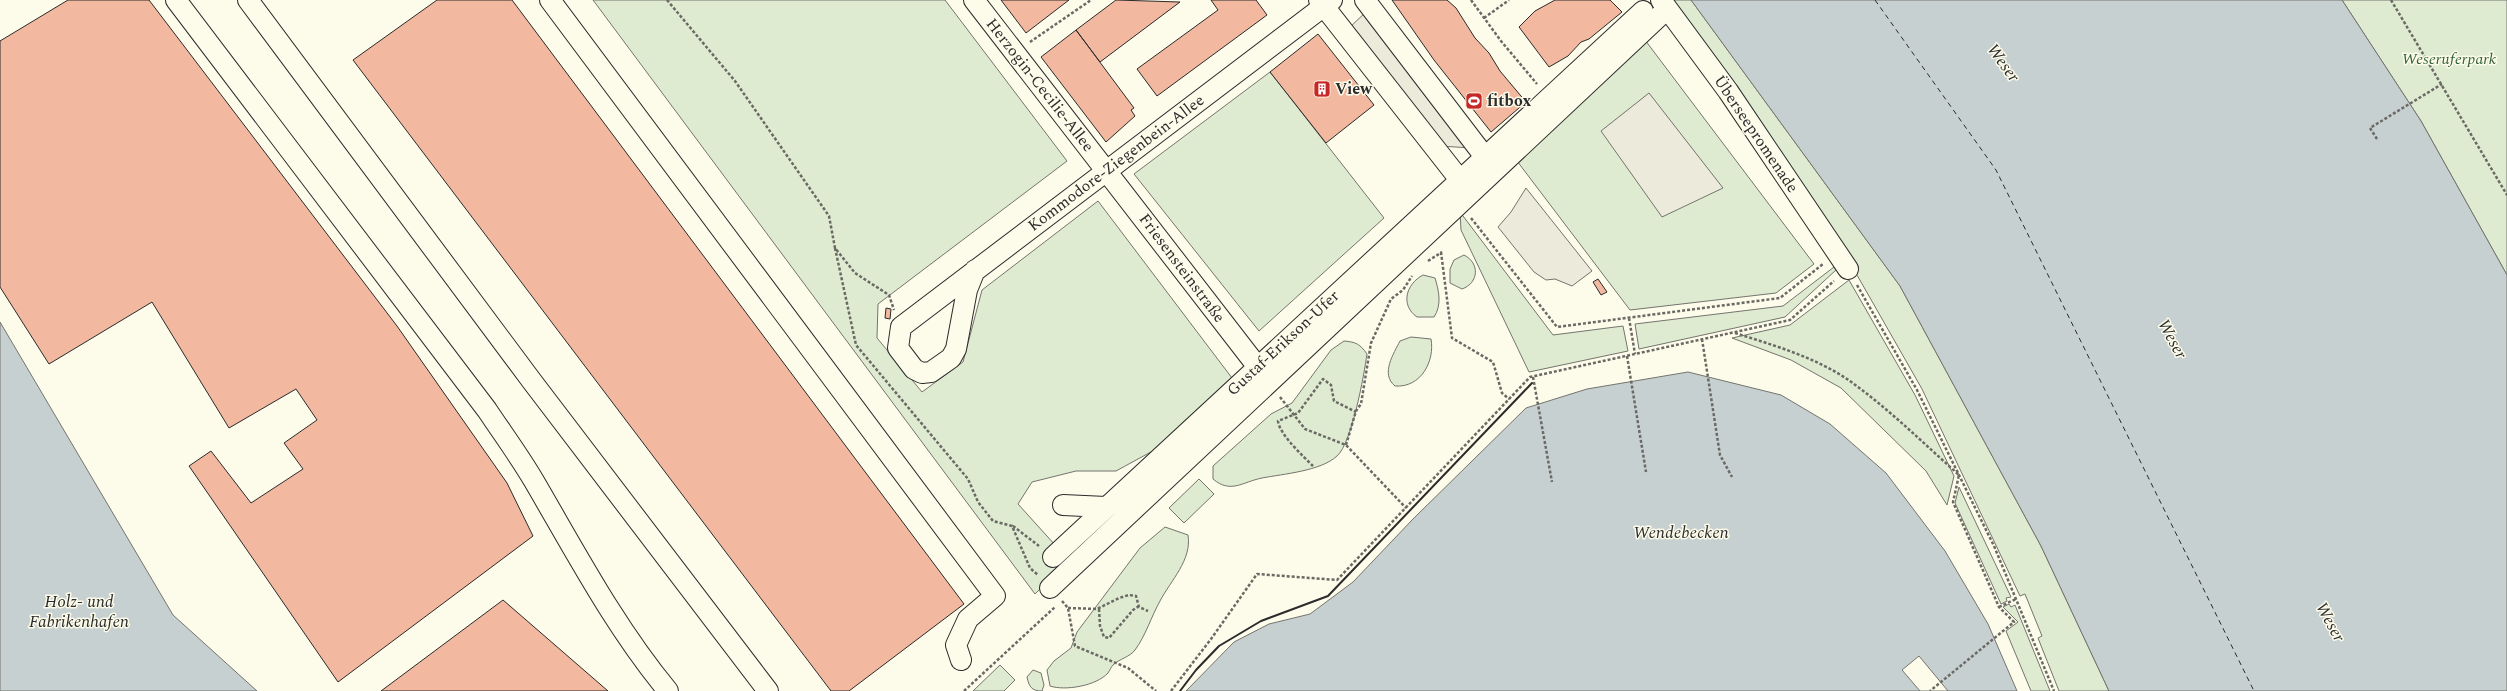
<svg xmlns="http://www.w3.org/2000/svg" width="2507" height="691" font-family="Spectral,serif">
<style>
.green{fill:#deebd1;stroke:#74746e}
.parking{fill:#eceadb;stroke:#74746e}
.water{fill:#c7d0d0;stroke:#74746e}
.pier{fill:#fdfbea;stroke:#74746e}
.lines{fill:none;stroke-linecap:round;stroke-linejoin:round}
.ferry{stroke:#2b2b2b;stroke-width:1;stroke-dasharray:5 4;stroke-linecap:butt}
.building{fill:#f2b8a0;stroke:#2b2b2b}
.minor-casing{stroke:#2b2b2b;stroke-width:22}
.path{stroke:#6a6964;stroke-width:2.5;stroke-dasharray:3 2;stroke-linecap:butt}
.minor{stroke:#fdfbea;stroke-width:20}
.wall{stroke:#2b2b2b;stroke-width:2}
.labels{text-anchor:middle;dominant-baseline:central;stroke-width:3;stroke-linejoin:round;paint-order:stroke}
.park-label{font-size:16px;font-style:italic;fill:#34623c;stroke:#fdfbea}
.street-label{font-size:16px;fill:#2b2b2b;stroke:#fdfbea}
.poi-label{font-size:16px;font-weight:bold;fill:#2b2b2b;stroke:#fdfbea;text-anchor:start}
.water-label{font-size:17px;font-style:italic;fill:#2b2b2b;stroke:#fdfbea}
</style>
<rect width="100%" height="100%" fill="#fdfbea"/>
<path class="green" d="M593,0h352l122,161 -189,143 -1,34 45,54 41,-30 19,-72 116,-89 134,177 -72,69 -44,24h-40l-44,11 -14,22 38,42 -7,5 14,15 -28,28z
M1669,0h22l209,286 141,260 68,145h-50l-21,-53 4,-2 -17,-42 -5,2 -98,-207 -65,-114z
M2342,0h165v275l-86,-154z
M1645,40l169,224 -38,29 -146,17 -113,-149z
M1270,72l114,146 -125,113 -125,-157z
M1460,212l93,123 70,-9 5,25 -99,21 -68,-142z
M1464,255c16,8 15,28 -2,34l-12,-6v-14l4,-9z
M1834,267l2,3 -51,47 -146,32 -4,-25 148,-18z
M1423,275l12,3c4,13 7,27 -1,39h-17c-17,-12 -11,-33 6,-42z
M1849,280l66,115 39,81 -7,29 -21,-34 -85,-83 -50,-28 -59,-22 58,-13z
M1411,337l20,2c4,22 -10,49 -36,47 -15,-12 -1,-33 5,-45z
M1344,341c12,1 16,3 23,13 -3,21 -15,89 -30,102 -16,15 -54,18 -75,22 -20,4 -31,16 -49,1v-13l58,-52 21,-11 39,-53z
M1199,479l15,15 -30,29 -15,-15z
M1959,487l52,110 -5,1 1,3 -6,3 -46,-101z
M1165,527l23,8c4,25 -17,45 -28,66 -9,16 -14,34 -25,49 -5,7 -16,9 -22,15 -2,2 -3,5 -5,8 -12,13 -43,18 -58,13l-3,-16 7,-9 17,-13 6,-16 63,-84z
M2009,604l2,3 4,-2 35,86h-19l-25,-60 12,-9 -15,-15z
M1000,665l15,15 -11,11h-31z
M1033,670l8,3 3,12 -2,6c-11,0 -13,-5 -15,-14z"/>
<path class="parking" d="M1367,11l105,137 -33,-2 -90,-118z
M1649,93l74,95 -61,29 -61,-86z
M1526,188l66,83 -20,15 -17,-7 -9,1 -12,-8 -36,-45 13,-15z"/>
<path class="water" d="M1691,0h651l79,121 86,154v416h-398l-68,-145 -141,-260z
M0,322l173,293 84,76h-257z
M1688,372l93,23 49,29 56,49 59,78 43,73 29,67h-831l48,-49 35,-18 41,-10 43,-32 60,-63 113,-111 61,-19z"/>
<path class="pier" d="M1919,656l29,35h-28l-18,-21z"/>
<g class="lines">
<path class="ferry" d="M1875,0l121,170 258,521"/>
</g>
<path class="building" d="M68,0h81l248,326 110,157 26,53 -195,146 -149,-216 22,-15 40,52 52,-34 -19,-26 33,-23 -21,-31 -67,39 -77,-126 -103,62 -49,-77v-246z
M437,0h75l452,604 -115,87h-18l-478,-631z
M1001,0h68l-43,33z
M1116,0l64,2 -80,60 -24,-32z
M1211,0h45l11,15 -110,81 -20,-27 81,-59z
M1392,0h55l9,8 19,30 14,15 11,18 26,31 -35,30 -57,-72z
M1555,0h55l12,12 -33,27 -8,3 -13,14 -19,11 -30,-40 16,-16z
M1076,30l58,78 -3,2 4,6 -29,26 -65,-85z
M1318,34l56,71 -48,38 -56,-71z
M1598,279l9,13 -6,3 -8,-13z
M886,308l5,1 -1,10 -5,-1z
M503,600l105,91h-227z"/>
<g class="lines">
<g class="minor-casing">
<path id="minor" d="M176,0l311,410c16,24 33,47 47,71 42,72 81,146 134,210
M248,0l283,380 237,311
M550,0l445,596 -27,23 -12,26 5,15
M974,0l283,366
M1319,0l141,180
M1365,0l120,157
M1661,0l67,91 120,178
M975,270l-8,20 -11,59 -5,9 -20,14 -9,1 -8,-4 -16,-21 3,-21c143,-110 288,-217 431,-327
M1063,505l43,2
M1053,557l590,-546
M1050,588l617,-579"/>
</g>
<path class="path" d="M667,0l68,81 94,135 6,32 20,25 34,22 5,15
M1471,0l30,41 36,43
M2391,0l116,195
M1484,18l25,-18
M1030,42l61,-42
M2377,139l-7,-11 72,-44
M1471,218l86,109 223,-29 43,-34
M835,248l21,97 112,134 10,23 15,19 19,5 18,42 8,7
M1441,252l11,86 41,24 9,31 7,6
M1428,261l14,-9
M1857,285l60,105 77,156 60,145
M1629,318l6,36
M1735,333c38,12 79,24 112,46 40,28 75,63 112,96l-6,27 46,105 15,15 -84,69
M1702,339l18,116 12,22
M1627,356l19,116
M1533,377l19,105
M1280,397l25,32 41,16 60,63
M1346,445l10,-34 5,-7 10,-61 20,-44 12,-9 9,-14
M1313,466c-9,-9 -34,-32 -35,-45l20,-8 25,-34 8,6 3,16 22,11
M1013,526l26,20
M1062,601l6,7 7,38 53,22 28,23
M1999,607l17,-8
M1068,608l29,1 22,-11 10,-3 7,1 3,11 9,4
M1099,609l1,17 4,11 5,1 24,-28 6,-4
M964,691l91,-84
M1171,691l40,-52 46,-65 80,6 193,-203 260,-57 44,-39"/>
<use href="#minor" class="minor"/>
<path class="wall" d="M1180,691l16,-21 23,-24 42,-25 67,-25 204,-213"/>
</g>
<defs>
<g id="building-square" transform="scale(0.9)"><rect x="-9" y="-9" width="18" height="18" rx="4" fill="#c62828" stroke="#fdfbea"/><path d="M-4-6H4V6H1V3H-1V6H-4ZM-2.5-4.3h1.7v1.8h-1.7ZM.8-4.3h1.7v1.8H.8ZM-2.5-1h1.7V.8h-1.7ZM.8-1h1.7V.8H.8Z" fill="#fff"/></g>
<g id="stadium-square" transform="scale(0.9)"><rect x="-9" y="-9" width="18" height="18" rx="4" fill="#c62828" stroke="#fdfbea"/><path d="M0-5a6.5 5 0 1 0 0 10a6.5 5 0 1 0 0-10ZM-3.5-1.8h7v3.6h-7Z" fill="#fff"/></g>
</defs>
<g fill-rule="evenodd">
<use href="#building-square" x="1322" y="89"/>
<use href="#stadium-square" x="1474" y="101"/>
</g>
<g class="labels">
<g class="park-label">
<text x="2449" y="59">Weseruferpark</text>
</g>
<g class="street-label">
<text transform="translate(1040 85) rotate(52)">Herzogin-Cecilie-Allee</text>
<text transform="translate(1756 134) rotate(56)">Überseepromenade</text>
<text transform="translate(1116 163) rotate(-37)">Kommodore-Ziegenbein-Allee</text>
<text transform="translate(1182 268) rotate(53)">Friesensteinstraße</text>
<text transform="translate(1283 343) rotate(-43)">Gustaf-Erikson-Ufer</text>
</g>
<g class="poi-label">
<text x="1335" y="89">View</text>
<text x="1487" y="101">fitbox</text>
</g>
<g class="water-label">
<text transform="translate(2003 63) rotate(54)">Weser</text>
<text transform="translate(2172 339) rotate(61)">Weser</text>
<text x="1681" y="533">Wendebecken</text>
<text x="79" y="602">Holz- und<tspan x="79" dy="20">Fabrikenhafen</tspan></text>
<text transform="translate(2330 622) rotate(61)">Weser</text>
</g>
</g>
</svg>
